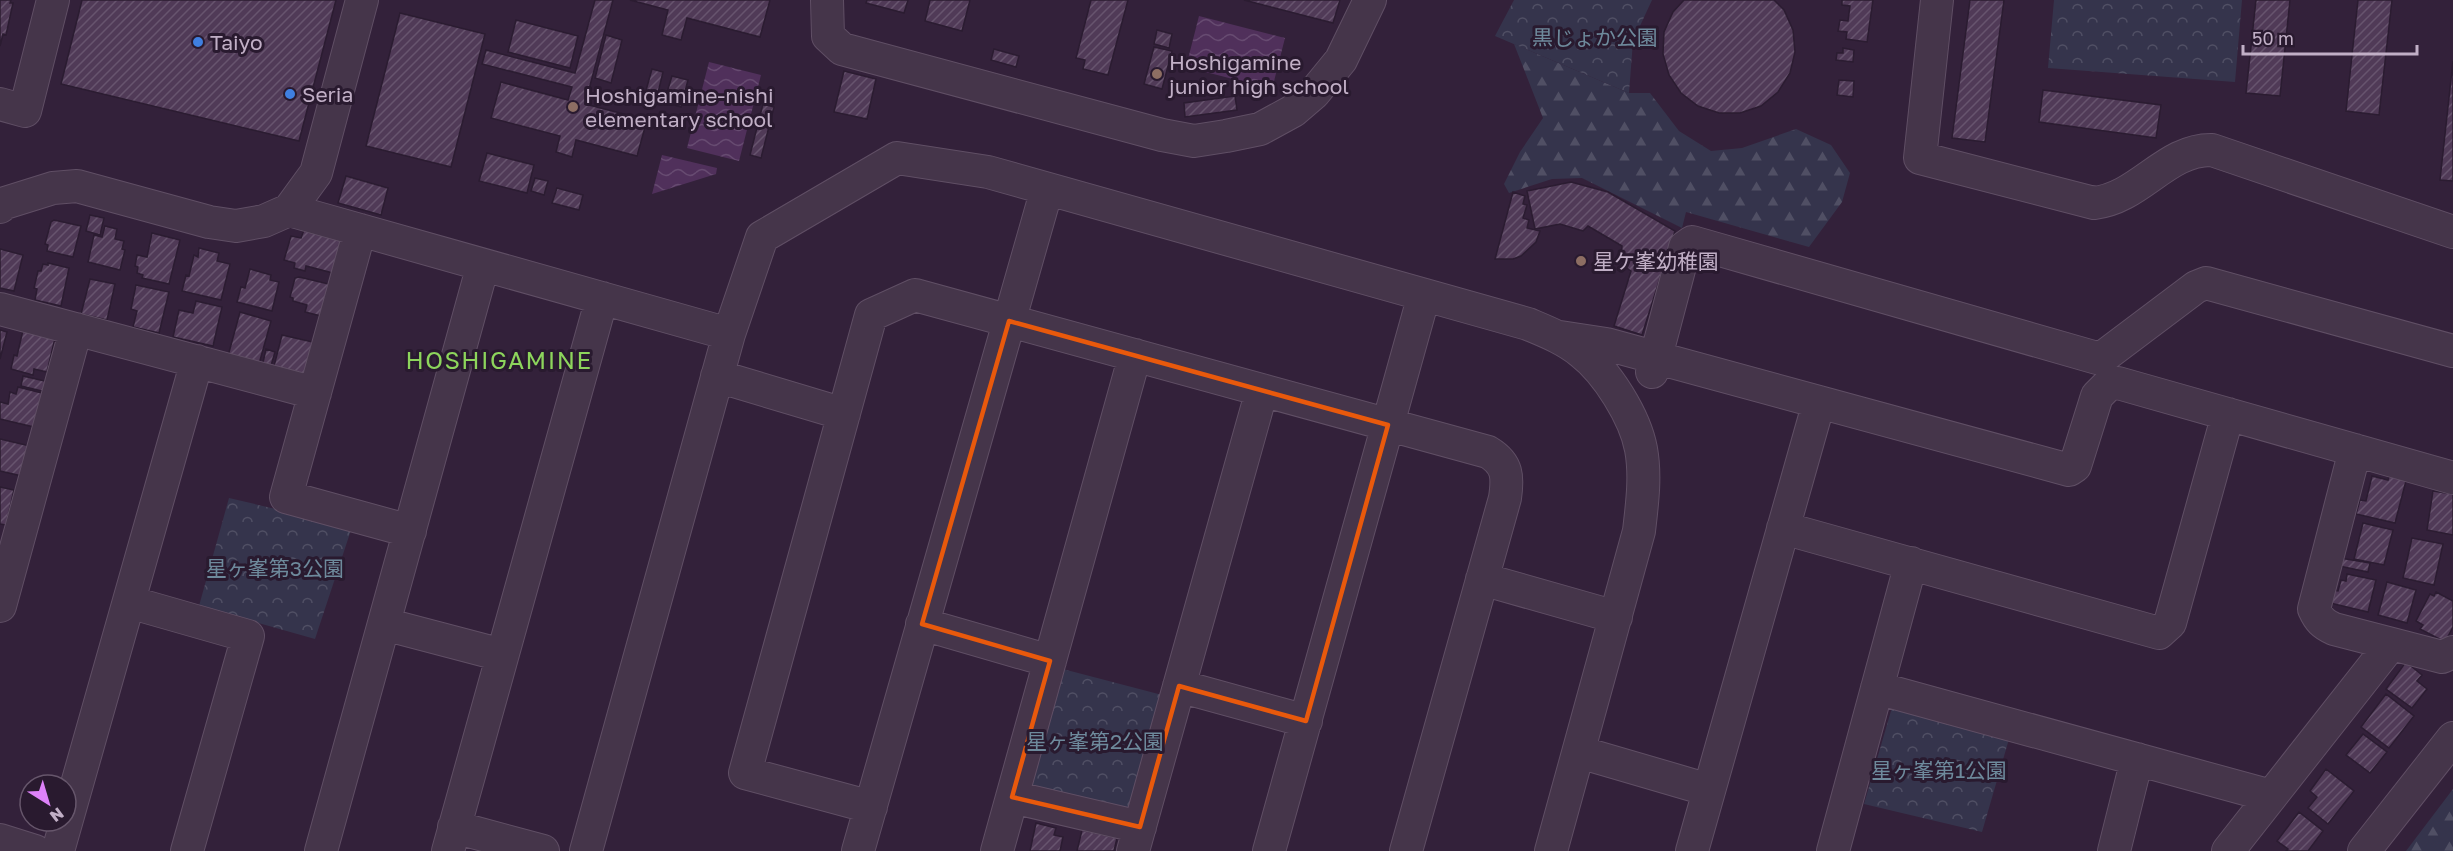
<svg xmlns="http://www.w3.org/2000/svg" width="2453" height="851" font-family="'Golos Text','Noto Sans JP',sans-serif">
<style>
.forest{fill:url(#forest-firs)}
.park{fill:url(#park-crowns)}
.water{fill:url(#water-waves)}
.building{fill:url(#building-hatch);stroke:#2b1c31;stroke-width:1.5}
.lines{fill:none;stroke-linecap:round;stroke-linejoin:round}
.minor-casing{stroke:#604f65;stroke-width:34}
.minor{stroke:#45354a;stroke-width:32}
.marked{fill:none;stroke:#e8590c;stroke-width:4.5;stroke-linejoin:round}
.shop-dot{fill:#3f7fe0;stroke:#291a2f;stroke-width:2}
.education-dot{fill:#8d6e63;stroke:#291a2f;stroke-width:2}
.labels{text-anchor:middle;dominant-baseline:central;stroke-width:6;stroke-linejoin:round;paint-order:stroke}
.park-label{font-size:21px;fill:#6e8a9c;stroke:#291a2f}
.poi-label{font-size:21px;fill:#c1afc6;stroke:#291a2f;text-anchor:start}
.quarter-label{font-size:24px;letter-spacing:1.5px;fill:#8dd55c;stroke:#291a2f}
</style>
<defs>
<pattern id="forest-firs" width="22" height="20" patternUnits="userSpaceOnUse" patternTransform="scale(1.5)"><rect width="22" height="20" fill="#35344c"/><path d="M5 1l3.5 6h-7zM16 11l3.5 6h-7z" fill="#504f64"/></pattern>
<pattern id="park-crowns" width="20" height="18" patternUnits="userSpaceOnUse" patternTransform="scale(1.5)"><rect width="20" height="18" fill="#35344c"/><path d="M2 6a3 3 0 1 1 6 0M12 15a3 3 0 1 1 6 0" fill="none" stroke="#504f64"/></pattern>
<pattern id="water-waves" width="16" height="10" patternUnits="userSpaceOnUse" patternTransform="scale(1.5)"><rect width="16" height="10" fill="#50305b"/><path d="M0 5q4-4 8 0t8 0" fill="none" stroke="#674b71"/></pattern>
<pattern id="building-hatch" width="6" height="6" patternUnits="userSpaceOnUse" patternTransform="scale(1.5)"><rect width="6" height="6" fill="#503a57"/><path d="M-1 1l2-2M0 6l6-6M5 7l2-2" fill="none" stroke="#67546e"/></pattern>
</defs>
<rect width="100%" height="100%" fill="#33213a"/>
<path class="forest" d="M1514,44l115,49h21l29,38 32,20 31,-3 54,-19 35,16 19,28 -8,29 -33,45 -123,-35 -4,16 -100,-50 -30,1 -43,14 -5,-9 16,-32 23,-34z
M2453,789v62h-47z"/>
<path class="park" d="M1514,0h138l-19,41 -4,52 -134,-57z
M2054,0h188l-7,82 -187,-14z
M229,498l123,29 -37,112 -116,-33z
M1059,668l107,28 -31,111 -10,7 -100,-29z
M1893,704l116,35 -27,93 -118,-28z"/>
<path class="water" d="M1199,16l86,22 -13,51 -86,-22z
M709,62l52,13 -22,86 -52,-13z
M662,155l55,13 -1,6 -64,20z"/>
<path class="building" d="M0,0h11l-1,3h3l-7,32 -3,-1 -3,12z
M82,0h254l-37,141 -238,-57z
M595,0h18l-28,104 62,16 -10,36 -61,-16 -4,17 -16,-5 4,-16 -69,-18 10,-36 67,18 4,-13 -90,-23 4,-14 89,23z
M630,0h140l-10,37 -73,-19 -6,22 -19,-5 6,-25z
M867,0h41l-4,13 -38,-10z
M930,0h40l-8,31 -37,-10z
M1091,0h37l-20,75 -25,-6 2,-9 -9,-2z
M1244,0h96l-7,23z
M1684,0h90l10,10 9,20 2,22 -5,21 -12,19 -17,14 -21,7h-21l-21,-7 -17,-13 -12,-18 -6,-21 1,-22 9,-20z
M1842,0h31l-6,42 -21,-3 1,-7 -9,-1 2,-11 8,1 2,-15 -8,-1z
M1970,0h34l-19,142 -33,-4z
M2256,0h34l-10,96 -34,-3z
M2358,0h34l-13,115 -33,-4z
M400,13l85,21 -34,133 -85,-21z
M516,20l62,16 -8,32 -62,-16z
M1157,30l15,4 -3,14 -15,-4z
M606,35l16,5 -11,43 -16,-5z
M1154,47l18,4 -10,38 -18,-5z
M1843,48l11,2 -1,12 -17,-2 1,-7h6z
M994,49l25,7 -3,11 -25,-7z
M2453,61v120l-13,-1z
M652,69l11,3 -6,25 -12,-3z
M844,71l32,8 -9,40 -33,-7z
M672,76l16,4 -7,27 -17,-5z
M1839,80l15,1 -1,16 -16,-2z
M2043,90l118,15 -5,33 -117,-16z
M1235,96l2,14 -52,7 -1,-14z
M763,104l11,3 -13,51 -11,-3z
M487,153l47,12 -7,28 -48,-12z
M346,176l42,12 -7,27 -43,-12z
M535,178l13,3 -4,14 -13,-4z
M1571,182l37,10 67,39 -33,104 -28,-9 17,-55 -6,-4 -4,-10 1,-11 -34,-20 -5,5 -23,-7 -25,5 -8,-38z
M557,188l26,7 -4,15 -27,-7z
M1513,192l12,4 -2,8 4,1 -4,13 6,2 -2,8 13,3 -4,11 -15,14 -8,3h-18z
M90,215l14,3 -4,17 -14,-4z
M54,220l27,6 -8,31 -26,-6 1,-6 -3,-1 6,-22z
M105,226l12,3 -2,10 9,2 -2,8 3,1 -5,20 -32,-8 6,-27 8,2z
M304,230l42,10 -13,33 -27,-7 -1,5 -11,-3 1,-5 -11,-3 7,-24 10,2z
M152,233l28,7 -11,44 -27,-6 1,-3 -6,-2 1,-6 -3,-1 2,-11 10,2z
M199,248l20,5 -2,8 13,3 -9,36 -39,-9 4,-16 3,1 5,-21 4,2z
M0,249l23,6 -9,36 -14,-3z
M48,263l21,5 -8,38 -26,-6 2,-11 -3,-1 4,-17h3l2,-7 5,1z
M250,269l21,6 -1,5 9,2 -7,29 -35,-9 4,-15 4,1z
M299,277l34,8 -8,32 -20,-5 2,-7 -14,-4v-3l-3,-1 5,-19z
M90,279l25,5 -8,36 -26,-6z
M136,285l33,7 -10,41 -26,-6 4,-16 -6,-2z
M196,301l26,6 -9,39 -40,-9 6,-27 14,3z
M240,312l31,9 -12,43 -31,-8z
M24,326l32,8 -9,38 -13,-3 -1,6 -22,-6 3,-14 3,1z
M0,330l7,2 -7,27z
M282,335l35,8 -8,32 -35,-9z
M266,349l9,3 -5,17 -8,-2z
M23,376l26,6 -3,10 -25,-6z
M18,387l24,6 -8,34 -34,-8v-17l8,2 2,-12 6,2z
M0,439l30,7 -8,30 -22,-5z
M2390,473l17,4 -12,46 -39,-9 4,-14 6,1 6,-25 16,4z
M0,487l14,3 -8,35 -6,-1z
M2433,491l20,3v41l-26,-5z
M2363,523l30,7 -9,35 -30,-6z
M2412,538l31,6 -9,41 -31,-7z
M2340,558l30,5 -2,9 -29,-6z
M2347,574l29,6 -8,32 -38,-9 3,-13 5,1 3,-11 5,1z
M2387,582l29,8 -9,33 -29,-8z
M2436,592l17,9v26l-8,15 -25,-13 3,-4 -7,-4 14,-27 4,2z
M2406,662l16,13 -5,6 10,8 -15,19 -26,-19z
M2386,694l28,22 -25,32 -28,-21z
M2363,734l24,18 -17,21 -24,-18z
M2326,769l28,22 -26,33 -20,-16 9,-11 -7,-6z
M2299,812l24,19 -15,20h-22l2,-2 -11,-8z
M1036,823l20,5 -2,7 9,2 -3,14h-30z
M1082,830l35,8 -3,13h-37z"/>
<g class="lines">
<g class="minor-casing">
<path id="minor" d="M827,0l1,36 14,13 320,86 32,6 32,-5 34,-7 33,-18 21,-18 27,-33 29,-60
M1937,0l-17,158 174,45c46,-5 72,-54 118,-53l241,82
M0,104l25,7 28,-111
M0,207l5,-4 48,-15 24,-2 132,36 27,4 28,-5 25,-11 27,-37 46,-173
M289,210l440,124
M360,230l-74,267 124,34
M0,309l315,84
M1560,337l46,7 463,126 6,-4 22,-70 12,-12 9,-1 335,95
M1652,372l33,-125 7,-5 405,116 10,-4 89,-67 10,-4 247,68
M717,376l127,38
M2355,450l-41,159c5,11 9,15 20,20l108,28 11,-5
M1783,528l376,105 11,-10 58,-209
M1482,579l134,38
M129,602l119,34 -61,215
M0,606l76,-277
M384,624l118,31
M922,624l128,37
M1179,686l127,35
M1877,688l394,108
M1579,752l130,38
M1012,797l128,30
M871,807l-126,-34 126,-458 44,-20 573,157c20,12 20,25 17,46l-99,353
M454,827l89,24
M0,840l35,11
M58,851l139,-490
M321,851l162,-586
M448,851l154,-553
M586,851l143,-517 33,-97 135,-79 91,14 540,152c19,8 37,15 53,28 26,20 54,65 60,97 5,27 1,56 -2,82l-88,320
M858,851l189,-662
M997,851l138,-496
M1133,851l129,-461
M1269,851l155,-556
M1692,851l127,-449
M1833,851l78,-288
M2114,851l23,-92
M2228,851l163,-207
M2364,851l89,-113"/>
</g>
<use href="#minor" class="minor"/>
</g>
<path class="marked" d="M1009,321l379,104 -82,296 -127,-35 -39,141 -128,-30 38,-136 -128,-37z"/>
<g class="shop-dot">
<circle cx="198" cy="42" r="6"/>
<circle cx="290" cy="94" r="6"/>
</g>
<g class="education-dot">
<circle cx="1157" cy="74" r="6"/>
<circle cx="573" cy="107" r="6"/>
<circle cx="1581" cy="261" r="6"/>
</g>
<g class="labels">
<g class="park-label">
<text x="1595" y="37">黒じょか公園</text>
<text x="275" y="568">星ヶ峯第3公園</text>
<text x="1095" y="741">星ヶ峯第2公園</text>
<text x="1939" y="770">星ヶ峯第1公園</text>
</g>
<g class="poi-label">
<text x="210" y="42">Taiyo</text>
<text x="1169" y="62">Hoshigamine<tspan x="1169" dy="24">junior high school</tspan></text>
<text x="302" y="94">Seria</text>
<text x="585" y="95">Hoshigamine-nishi<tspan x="585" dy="24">elementary school</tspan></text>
<text x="1593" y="261">星ケ峯幼稚園</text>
</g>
<g class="quarter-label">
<text x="499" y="359">HOSHIGAMINE</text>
</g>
</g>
<g transform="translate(48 803) rotate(143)"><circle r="28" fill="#291a2f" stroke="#66566b" stroke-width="1.5"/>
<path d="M0-4.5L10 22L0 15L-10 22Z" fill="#de82f9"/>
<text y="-9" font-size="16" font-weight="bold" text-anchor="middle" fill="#c1afc6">N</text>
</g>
<path d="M2243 45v9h174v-9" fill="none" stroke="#c1afc6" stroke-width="3"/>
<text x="2252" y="45" font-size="18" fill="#c1afc6" stroke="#291a2f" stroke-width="4.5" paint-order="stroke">50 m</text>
</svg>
